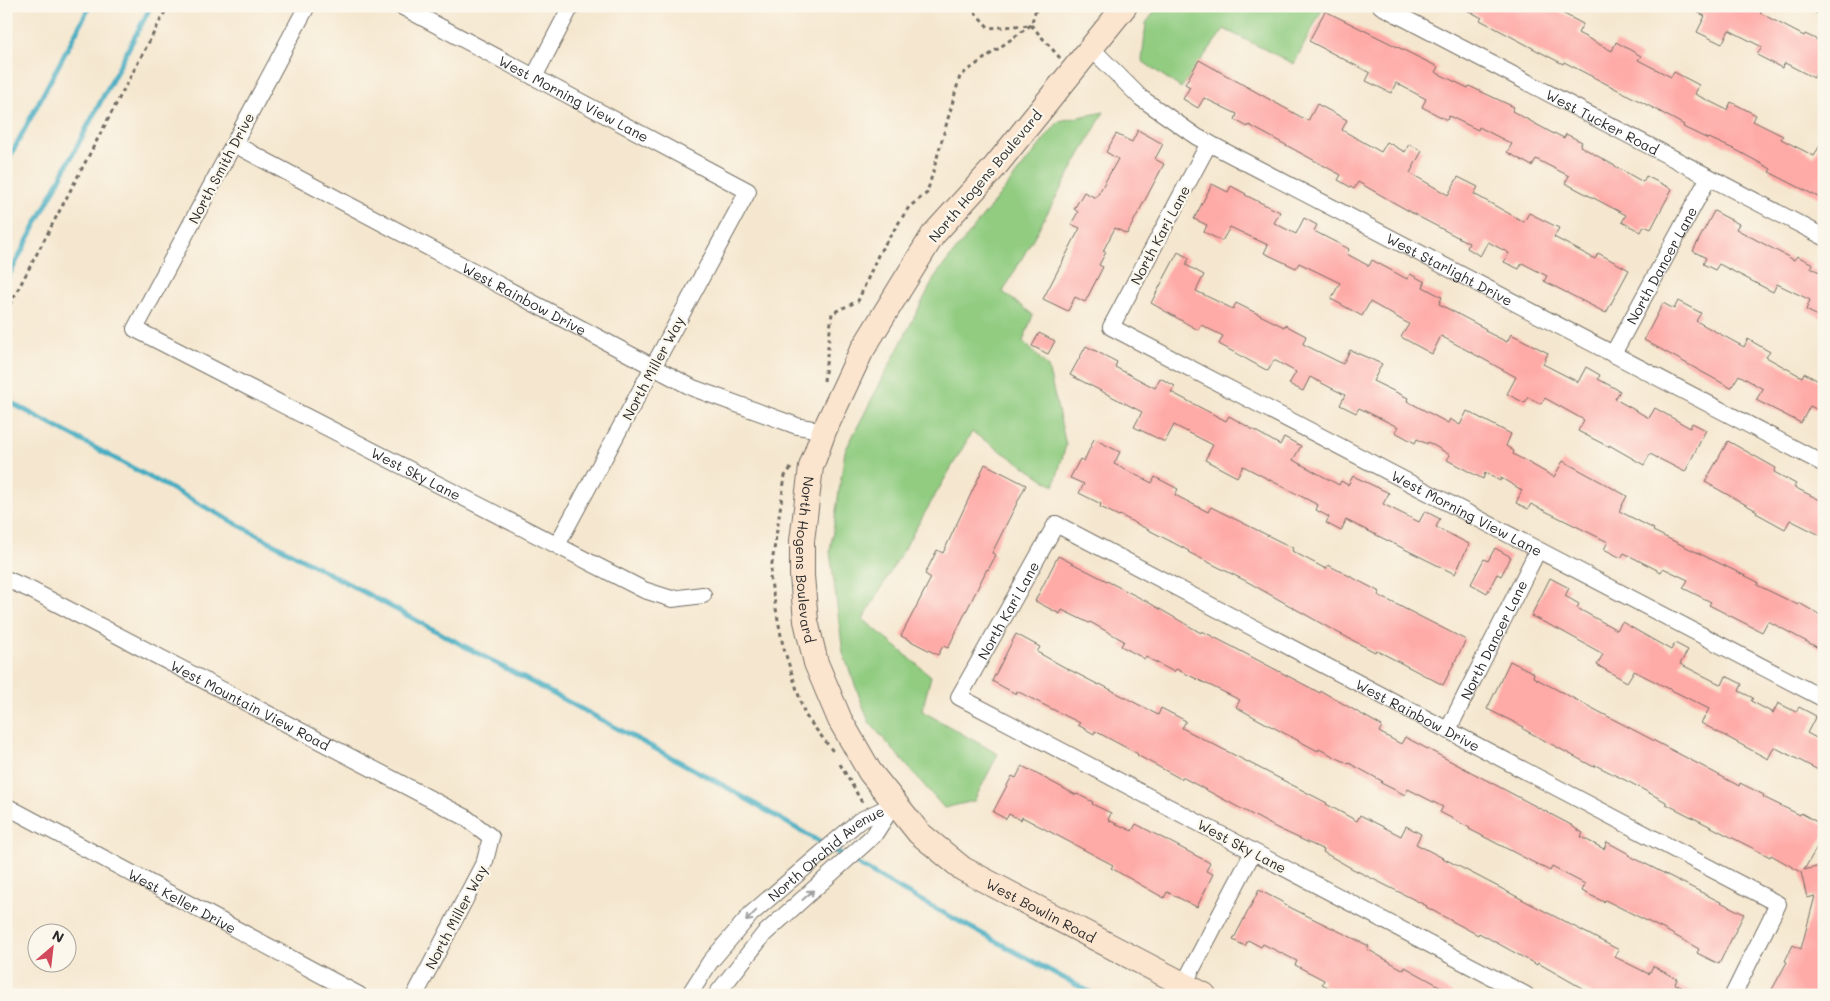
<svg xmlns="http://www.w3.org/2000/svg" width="1830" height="1001" font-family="Mali,sans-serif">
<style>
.green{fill:#91cc81;stroke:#5e7c56}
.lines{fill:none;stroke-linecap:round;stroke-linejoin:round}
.stream{stroke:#42acc1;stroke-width:5}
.building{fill:#feaaa7}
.street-casing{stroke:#726d64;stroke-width:18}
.secondary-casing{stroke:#726d64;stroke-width:26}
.path{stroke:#726d64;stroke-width:3;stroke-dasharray:4 4;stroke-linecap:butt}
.street{stroke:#fff;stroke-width:16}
.secondary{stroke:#fce5cf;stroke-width:24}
.oneway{stroke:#a0a0a0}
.labels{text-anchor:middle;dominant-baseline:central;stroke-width:4.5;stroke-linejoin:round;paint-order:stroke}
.street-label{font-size:14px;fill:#2b2b2b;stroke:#fbf7ec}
</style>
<rect width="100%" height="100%" fill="#fbf7ec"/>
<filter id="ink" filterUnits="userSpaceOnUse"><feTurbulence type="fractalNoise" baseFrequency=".02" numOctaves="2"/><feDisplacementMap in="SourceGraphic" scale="10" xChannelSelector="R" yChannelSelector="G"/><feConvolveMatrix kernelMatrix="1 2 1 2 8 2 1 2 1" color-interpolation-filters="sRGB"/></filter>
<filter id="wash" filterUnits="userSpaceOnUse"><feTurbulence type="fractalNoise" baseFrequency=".0096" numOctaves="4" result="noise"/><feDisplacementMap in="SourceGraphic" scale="20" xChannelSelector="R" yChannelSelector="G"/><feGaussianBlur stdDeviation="1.12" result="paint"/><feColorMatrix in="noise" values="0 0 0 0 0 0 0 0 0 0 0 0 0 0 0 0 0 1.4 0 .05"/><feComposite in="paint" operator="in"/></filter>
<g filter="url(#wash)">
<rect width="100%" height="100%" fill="#f5e7cf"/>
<path class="green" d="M1159,6h165l-30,58 -70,-35 -43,59 -39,-27 4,-38z
M1104,112l-101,180 30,23 -10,26 25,26 18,78 -12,41 -82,-54 -109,187 68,57 -9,35 76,43 -24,47 -30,7 -75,-86 -26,-69 -13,-102 15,-100 91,-176 123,-154z"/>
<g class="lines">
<path class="stream" d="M6,164l84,-158
M6,281l145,-275
M6,400l715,384 177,104 197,107"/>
</g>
<g id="blocks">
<path class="building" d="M1459,6h90l34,18 -5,9 34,18 4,-9 25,14 -3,4 33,17 3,-5 25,13 -4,9 32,16 4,-8 25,13 -3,6 30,15 -2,3 33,17 10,-18v62l-55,-28 2,-3 -33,-18 -29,-13 -1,1 -25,-12 1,-2 -29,-16 -91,-47 -1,2 -25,-13 -58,-31 2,-2z
M1685,6h79l-4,7 44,23 1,-2 19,9v37l-9,-5 -1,3 -29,-15 -3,5 -25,-13 5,-8 -33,-17 -7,14 -25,-12 8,-16z
M1325,11l113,56 -3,5 33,16 1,-2 45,21 -2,4 42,23v-1l10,5 2,-4 16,8 -2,4 63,36 3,-6 26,13 -21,40 -7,-3 -3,6 -19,-10 4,-7 -61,-32 4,-7 -33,-17 -4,7 -25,-14 5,-8 -33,-17 -1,3 -29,-14 -2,4 -25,-13 4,-8 -30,-16 -5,10 -25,-12 4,-8 -61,-32z
M1199,60l109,61 9,-17 30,16 -5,10 39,22 6,-10 18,10 4,-8 13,7 -12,22 38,22 10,-18 20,10 -4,7 50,28 5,-9 30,15 -5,9 41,22 3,-6 31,17 -23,43 -62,-32 3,-5 -25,-13 -3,6 -15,-7 5,-9 -21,-11 -8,14 -13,-8 2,-5 -48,-25 -63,-36 -4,7 -16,-9 3,-5 -92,-50 -1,2 -13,-7 2,-6 -33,-16 -6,10 -15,-9 7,-12 -5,-3z
M1138,130l25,14 -8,15 9,5 -37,70 -12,-6 -12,23 3,1 -7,13 4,2 -18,35 -10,-5 -7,14 -25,-12 37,-71 -9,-4 7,-12 -4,-3 10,-17 12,6 22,-39 -12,-7 10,-18 16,8z
M1212,184l16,8 3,-6 15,8 -1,1 35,17 -6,11 22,11 8,-16 13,7 -3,6 35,18 -2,5 22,12 3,-6 35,19 3,-5 15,8 -2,5 19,10 -3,7 47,25 -1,2 22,11 4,-8 37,19 -5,11 35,18 8,-15 14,8 -2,4 22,12 -5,8 34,19 6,-10 35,20 2,-5 14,7 -21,42 -35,-18 -6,11 -35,-20v2l-31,-16 6,-11 -39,-22 -4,6 -13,-7 -3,6 -18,-9 9,-17 -75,-41 -9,18 -31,-17 8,-13 -39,-22 -8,14 -31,-17 9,-16 -41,-20 -3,5 -32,-15 4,-8 -38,-18 -8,14 -18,-9 3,-7 -13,-6z
M1714,211l25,13 -3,5 58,31 3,-4 16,8 -2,4 13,6v45l-18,-9 4,-10 -33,-16 -4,8 -54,-28 -4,6 -12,-6 3,-6 -13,-7z
M1178,252l11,6 -3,7 18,10 -8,16 37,18 3,-6 48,24 1,-2 21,11 -3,8 40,20 7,-14 32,14 -9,17 35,17 -1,3 41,22 2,-4 10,6 7,-14 44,23 -5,12 8,5 -1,3 41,23 9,-16 64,35 -8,15 35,18 -1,2 105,51 -1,3 41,20 1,-2 25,14v34l-56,-30 -6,11 -53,-27 2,-3 -28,-14 5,-8 -25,-12 -2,4 -37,-19 -3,5 -17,-9 4,-7 -77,-38 -3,5 -12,-6 6,-13 -21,-12 -1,3 -15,-8 -2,6 -36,-19 3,-5 -22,-13 -1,2 -10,-5 -2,4 -20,-11 3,-5 -39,-19 -3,5 -16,-8 5,-10 -35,-18 -7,14 -14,-7 7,-12 -22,-12 -6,11 -49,-27 4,-8 -22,-11 -3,5 -47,-27z
M1678,301l23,12 -5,8 48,26 4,-8 22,13 -4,5 36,20 2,-4 20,11v29l-14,-7 -9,17 -45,-23 7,-11 -24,-14 -8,13 -87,-48 19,-37 11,6z
M1039,333l16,8 -7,13 -16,-8z
M1086,346l31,16 -2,5 40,21 5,-10 15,8 -4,6 55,29 3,-5 51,29 4,-8 17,9 -8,14 46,25 2,-4 7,4 5,-9 36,17 -6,11 36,18 6,-11 15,8 -4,8 33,17 -14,30 -109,-54 -5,11 -15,-8 3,-6 -13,-7 2,-5 -75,-39 -6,11 -32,-17 8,-15 -39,-20 -9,17 -31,-15 8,-15 -72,-37z
M1094,439l26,13 -6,12 38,19 3,-6 23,12 -3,6 33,17 3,-5 82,41 -1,3 34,18 2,-4 29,15 23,12 -2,3 88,45 -23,45 -67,-35 -1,2 -44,-23 -85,-48 -58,-29 1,-1 -69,-36 -1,1 -19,-9 1,-3 -22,-11 5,-9 -14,-6 10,-19 4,2z
M1728,441l48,27 -2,4 22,12 -2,3 30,15v35l-34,-17 -5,9 -29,-16 1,-2 -52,-29z
M985,464l41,21 -34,68 4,2 -8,15 -1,-1 -39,79 -5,-2 -5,9 -37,-19 30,-58 -6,-4 12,-24 6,3z
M1495,548l16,9 -10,19 -4,-2 -10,19 -16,-9 13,-25 4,2z
M1058,556l88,45 55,32 1,-2 29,15 89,47 1,-2 61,35 -3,6 22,12 4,-7 168,89v1l10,6 -2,4 23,12 3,-7 22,12 -1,1 116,59 -25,50 -22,-11 2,-4 -32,-18 -62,-31 -1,2 -22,-11 3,-7 -33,-17 -2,4 -81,-42 1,-1 -30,-16 3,-5 -35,-18 -3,6 -24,-12 1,-2 -33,-18v1l-30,-15 -1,2 -53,-28 -29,-16 4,-7 -64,-31 -2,3 -28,-15 -1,2 -24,-13 3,-5 -34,-19 -1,1 -27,-13 -2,4 -25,-13z
M1550,578l19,10 -4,8 14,8 -2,4 40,22 5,-8 49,28 4,-7 13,7 -8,14 42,21 4,-9 16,8 -3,7 14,7 -2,3 22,12 5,-10 18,9 3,-5 17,9 -9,17 17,9v31l-50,-26 -6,12 -67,-36 8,-14 -75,-38 -7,11 -30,-17 6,-11 -43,-24 -29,-14z
M1016,634l24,13 -3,5 29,16 33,17 1,-1 58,31 3,-7 25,13 -4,7 145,75 -1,1 31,17 3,-6 41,21 5,-10 15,8 -5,10 203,106 -4,7 34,17 4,-8 24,13 -2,5 23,11h-104l-56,-32 -1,2 -58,-32 -1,2 -52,-28 1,-1 -76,-38 -28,-16 1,-2 -47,-22 -95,-51 -1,2 -44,-24 1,-1 -43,-23 -1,3 -16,-9 2,-2 -34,-17 -29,-15 -1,3 -24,-13z
M1510,661l24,12 -1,4 171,90 35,19 1,-3 24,12 -1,2 37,18 1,-2 23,13v9l-20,35 20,-5v130h-55l18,-33 -2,-1 8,-16 8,4 14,-53 -8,2 -6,-26 -30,-17 -1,2 -104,-53v-2l-35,-19 -36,-18 -1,2 -71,-38 1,-2 -37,-18z
M1022,766l54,29 1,-1 16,8 -1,2 19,9 -3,7 24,11 4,-7 74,39 -4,8 7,3 -16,33 -30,-15 -3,6 -53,-30 2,-3 -91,-48 -1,3 -12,-6 -3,5 -13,-7 19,-36 4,2z
M1259,890l25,13 -1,1 86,42 -2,3 37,21 1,-3 51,28h-114l-20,-11 2,-4 -29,-15 2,-4 -34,-17 -2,3 -13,-7 -3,6 -12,-6z"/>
</g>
</g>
<g filter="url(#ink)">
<use href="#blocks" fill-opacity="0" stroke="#726d64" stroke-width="1"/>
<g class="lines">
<g class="street-casing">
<g id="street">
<path id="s1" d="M307,6l-172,323 509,261 28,9 31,-4"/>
<path id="s2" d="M401,6l347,185 -191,354"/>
<path id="s3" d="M1381,6l443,231"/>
<path d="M1821,6l3,2"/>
<path id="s4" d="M1091,48l50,50 56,39 627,327"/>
<path d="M534,77l37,-71"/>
<path id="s5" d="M1209,143l-98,184 713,372"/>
<path id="s6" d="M234,144l459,244 104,38 27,5"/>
<path id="s7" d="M1613,354l96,-177"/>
<path id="s8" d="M6,579l25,11 434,227 26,20 -6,24 -70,134"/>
<path id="s9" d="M1448,730l90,-180"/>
<path id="s10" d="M6,806l353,189"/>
<path d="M1184,984l69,-132"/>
<path id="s11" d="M689,995l21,-33 41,-48 108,-93 35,-17"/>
<path d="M716,995l48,-61 110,-99 20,-31"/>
<path id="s12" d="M1526,995l-567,-298 97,-173 722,380 -45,91"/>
</g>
</g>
<g class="secondary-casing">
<g id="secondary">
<path id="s13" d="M1125,6l-132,163 -60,66 -72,117 -37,79 -13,36 -9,74v35l4,45 10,42 24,57 30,52 49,61 44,36 241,126"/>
</g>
</g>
<path class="path" d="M969,6l20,22 41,-3
M1031,25l29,33
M6,312l162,-306
M824,381l8,-68 26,-12 21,-48 30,-46 18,-14 33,-117 71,-51 6,-19
M791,468l-6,8 -15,101 13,69 22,69 30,39
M840,764l23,40"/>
<use href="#street" class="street"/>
<use href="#secondary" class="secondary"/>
</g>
<defs><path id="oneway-shaft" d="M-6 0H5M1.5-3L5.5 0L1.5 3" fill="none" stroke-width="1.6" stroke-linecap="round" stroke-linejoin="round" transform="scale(1.25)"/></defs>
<g class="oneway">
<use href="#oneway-shaft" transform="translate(808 895) rotate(-42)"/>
<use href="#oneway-shaft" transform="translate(751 916) rotate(134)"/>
</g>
</g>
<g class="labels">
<g class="street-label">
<text stroke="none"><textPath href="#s2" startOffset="196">West Morning View Lane</textPath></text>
<text stroke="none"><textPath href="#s3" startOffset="250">West Tucker Road</textPath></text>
<text transform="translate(221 168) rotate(-62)">North Smith Drive</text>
<text transform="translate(985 176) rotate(-50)">North Hogens Boulevard</text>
<text transform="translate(1160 235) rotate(-62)">North Kari Lane</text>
<text stroke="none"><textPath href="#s7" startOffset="101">North Dancer Lane</textPath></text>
<text stroke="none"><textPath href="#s4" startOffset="424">West Starlight Drive</textPath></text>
<text stroke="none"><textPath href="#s6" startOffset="329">West Rainbow Drive</textPath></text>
<text transform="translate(653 368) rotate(-62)">North Miller Way</text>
<text stroke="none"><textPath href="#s1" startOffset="682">West Sky Lane</textPath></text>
<text stroke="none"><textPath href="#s5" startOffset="610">West Morning View Lane</textPath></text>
<text stroke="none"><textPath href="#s13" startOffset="655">North Hogens Boulevard</textPath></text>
<text stroke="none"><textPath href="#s12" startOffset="740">North Kari Lane</textPath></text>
<text stroke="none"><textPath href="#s9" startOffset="101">North Dancer Lane</textPath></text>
<text stroke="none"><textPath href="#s8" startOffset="275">West Mountain View Road</textPath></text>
<text stroke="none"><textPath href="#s12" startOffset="1248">West Rainbow Drive</textPath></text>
<text transform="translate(1242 846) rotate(28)">West Sky Lane</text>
<text stroke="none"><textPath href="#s11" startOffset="199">North Orchid Avenue</textPath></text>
<text stroke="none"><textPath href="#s10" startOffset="200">West Keller Drive</textPath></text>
<text stroke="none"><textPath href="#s13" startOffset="1105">West Bowlin Road</textPath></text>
<text transform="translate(456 917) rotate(-62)">North Miller Way</text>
</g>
</g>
<rect width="1830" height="1001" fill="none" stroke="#fbf7ec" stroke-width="25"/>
<g transform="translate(52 948) rotate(28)"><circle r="24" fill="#fbf7ec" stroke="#a8a59f"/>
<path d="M0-4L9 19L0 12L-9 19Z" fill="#d1495b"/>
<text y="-8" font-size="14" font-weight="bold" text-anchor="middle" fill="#2b2b2b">N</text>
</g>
</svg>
